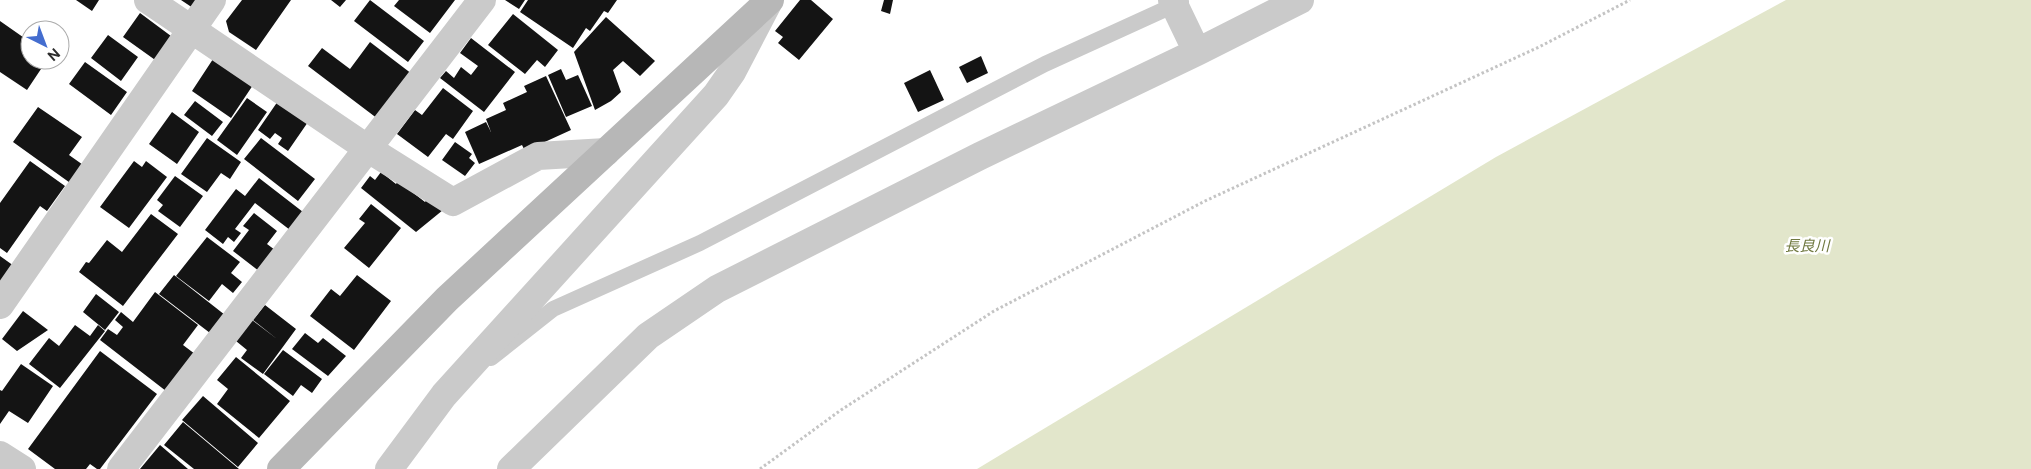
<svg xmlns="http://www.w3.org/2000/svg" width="2031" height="469" font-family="'Public Sans','Noto Sans JP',sans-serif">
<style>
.water{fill:#e2e6cb}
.building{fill:#141414}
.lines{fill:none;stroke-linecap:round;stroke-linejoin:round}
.path{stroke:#c4c4c4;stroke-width:3;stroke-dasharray:2.5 2.5;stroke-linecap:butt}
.lane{stroke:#cacaca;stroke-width:16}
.street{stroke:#cacaca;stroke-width:28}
.secondary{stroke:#b7b7b7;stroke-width:28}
.labels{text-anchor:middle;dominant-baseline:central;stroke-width:5;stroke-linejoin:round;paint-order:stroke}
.water-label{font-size:15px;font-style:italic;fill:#707940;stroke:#fff}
</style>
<rect width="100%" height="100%" fill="#fff"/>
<path class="water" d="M1786,0h245v469h-1054l519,-312z"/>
<path class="building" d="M76,0h23l-7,11z
M181,0h30l-15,10z
M242,0h49l-35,50 -27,-18 -3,-11z
M331,0h15l-6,7z
M370,0l54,41 -16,21 -54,-41z
M399,0h56l-25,33 -36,-27z
M505,0h20l-6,9z
M528,0h89l-9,13 -4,-2 -14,20 -4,-3 -13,20 -53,-36z
M800,0h11l22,19 -34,41 -21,-17 5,-6 -8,-6z
M884,0h9l-3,14 -9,-3z
M140,13l35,26 -17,23 -35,-25z
M513,14l45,36 -13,17 -8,-7 -12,14 -37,-29z
M606,17l49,44 -15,15 -17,-15 -10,9 8,22 -10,9 -16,9 -21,-58z
M0,21l30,21v18h17l-20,30 -27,-18z
M108,35l30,22 -17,24 -30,-23z
M471,38l44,34 -31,40 -44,-34 6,-7 8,7 7,-11 10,8 7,-9 -18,-13z
M370,42l42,32 -34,45 -70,-53 14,-18 28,21z
M215,56l40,26 -24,36 -39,-27z
M981,56l7,17 -21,10 -8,-16z
M85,62l42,30 -16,23 -42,-31z
M561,69l5,11 12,-5 14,31 -26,11 -18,-42z
M930,70l14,30 -26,12 -14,-29z
M546,76l25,54 -46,21 -3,-6 -43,19 -14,-32 21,-10 5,10 -5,-13 20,-9 -3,-7 24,-11 -3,-6z
M443,88l30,23 -20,28 -7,-5 -18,23 -31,-23 18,-24 7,5z
M247,98l20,14 -30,43 -20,-15z
M195,101l28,21 -11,14 -28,-21z
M278,101l30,21 -20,29 -10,-7 4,-6 -7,-5 -5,6 -12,-9z
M38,107l44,30 -13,18 17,12 -13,18 -60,-43z
M172,112l27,20 -22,32 -28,-20z
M207,138l34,24 -11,17 -9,-6 -14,19 -26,-18z
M261,138l54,41 -17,22 -54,-42z
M455,142l17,12 -3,4 6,5 -10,13 -23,-16z
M30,161l35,25 -18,25 -7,-5 -33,47 -7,-5v-45z
M134,161l8,6 4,-6 21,16 -38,51 -29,-21z
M381,172l15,12 2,-3 27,21 3,-4 15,12 -27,22 -55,-44 9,-12 5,4z
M175,176l28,20 -23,31 -22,-16 5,-6 -6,-5z
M259,178l44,34 -13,18 -35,-27 -20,26 6,4 -7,9 -6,-5 -5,7 -18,-14 31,-41 9,7z
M371,204l30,24 -32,40 -25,-20 21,-25 -6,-4z
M254,213l23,18 -10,13 8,6 -16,21 -26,-20 16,-21 -6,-4z
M151,214l27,20 -55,72 -44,-34 7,-10 3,1 18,-23 15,12z
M207,237l33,25 -9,11 11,9 -9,11 -11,-9 -13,17 -33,-25z
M0,256l14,10 -14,19z
M174,275l51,40 -15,18 -51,-39z
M357,275l34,26 -37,49 -44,-34 21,-27 9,7z
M155,292l43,33 -15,20 12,9 -29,37 -66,-51 8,-11 9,6 6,-8 -8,-7 6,-8 12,10z
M96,294l23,18 -14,18 -22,-18z
M265,305l31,24 -33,45 -22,-16 6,-8 -11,-9 16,-21 25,19 -24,-19z
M23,311l25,19 -31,21 -15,-12z
M75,325l15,11 8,-11 7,6 -45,57 -31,-24 20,-26 10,8z
M305,333l13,10 5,-5 23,18 -18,20 -36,-27z
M283,350l39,29 -10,14 -11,-8 -8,11 -29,-22z
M100,351l57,43 -57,75h-3l-7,-5 -4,5h-31l-27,-20z
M236,357l54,44 -31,37 -42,-34 11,-15 -11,-9z
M21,364l32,22 -25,37 -19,-12 -9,13v-34l2,1z
M203,396l55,47 -20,24 -56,-47z
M183,422l56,47h-45l-30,-24z
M160,445l28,24h-48z"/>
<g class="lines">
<path class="path" d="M760,469l81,-59 153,-99 211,-110 334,-154 91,-47"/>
<path class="lane" d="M491,358l62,-49 147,-66 345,-179 136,-62"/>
<path class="street" d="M148,0l219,148 86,54 85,-46 68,-4
M1172,0l25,52
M0,305l212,-305
M0,455l22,14
M121,469l361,-469
M389,469l55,-74 272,-300 16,-23 36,-69
M511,469l137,-133 69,-47 263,-133 217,-104 103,-52"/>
<path class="secondary" d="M281,469l166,-170 323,-299"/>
</g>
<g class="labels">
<g class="water-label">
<text x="1807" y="245">長良川</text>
</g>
</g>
<g transform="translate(45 45) rotate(138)"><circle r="24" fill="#ffffff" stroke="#ababab"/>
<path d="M0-4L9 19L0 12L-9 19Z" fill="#446dcf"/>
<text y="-8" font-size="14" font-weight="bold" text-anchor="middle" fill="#2d2d2d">N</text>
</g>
</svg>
